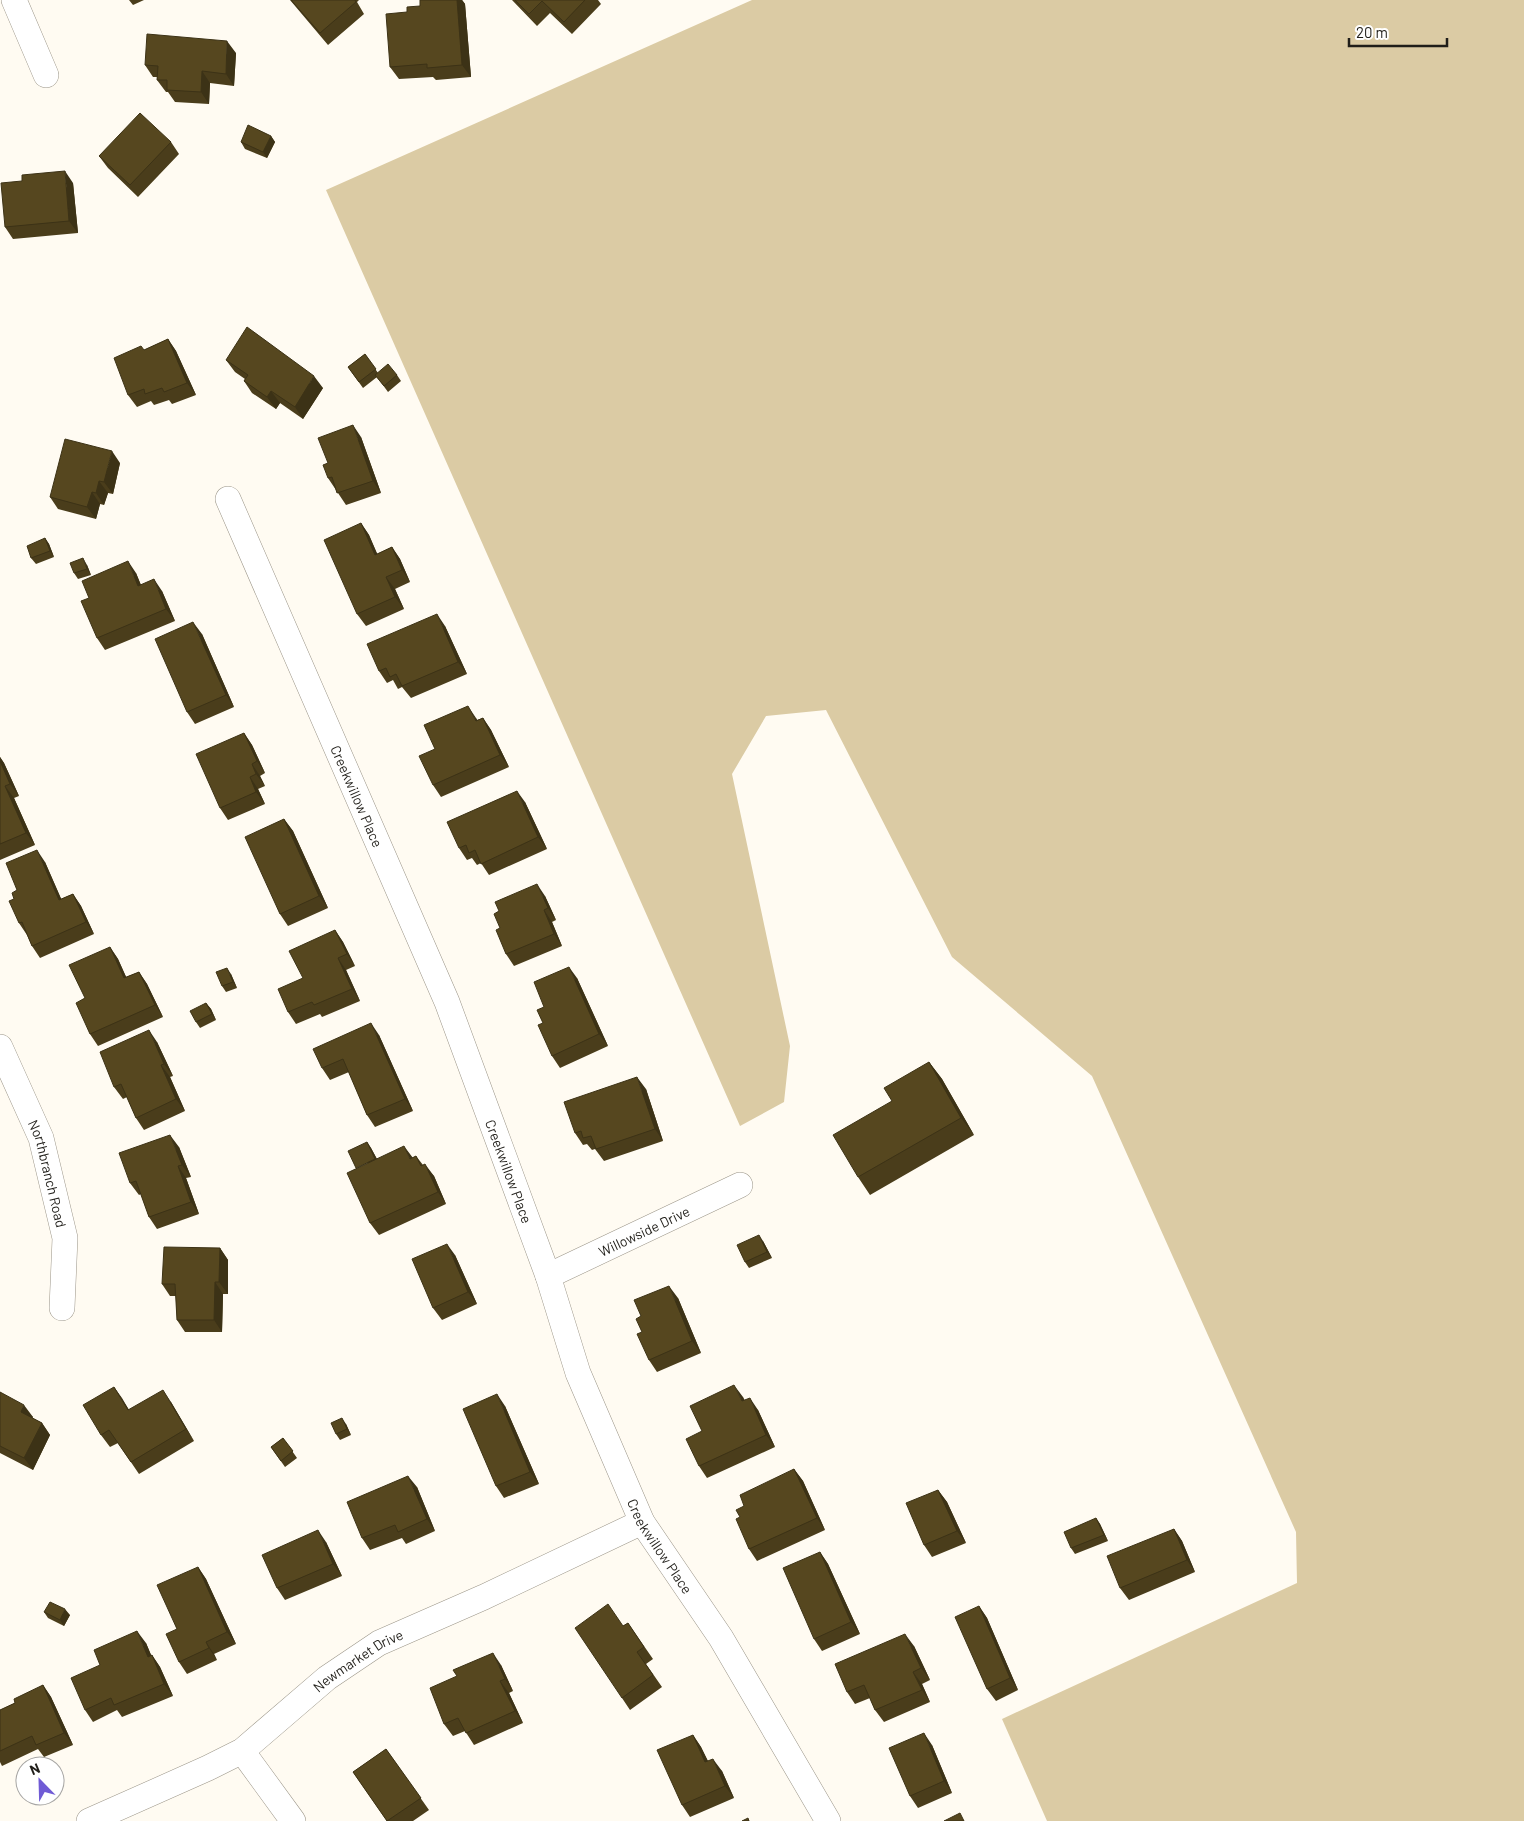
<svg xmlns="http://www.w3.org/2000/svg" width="1524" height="1821" font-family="Barlow,sans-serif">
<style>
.green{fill:#dbcba4}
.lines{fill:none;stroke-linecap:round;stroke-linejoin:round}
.street-casing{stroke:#9b9588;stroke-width:26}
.street{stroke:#fff;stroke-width:25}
.wall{fill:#4a3d1b}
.shaded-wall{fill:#3c3216}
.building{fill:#56471f;stroke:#3c3216}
.labels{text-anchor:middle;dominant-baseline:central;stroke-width:5;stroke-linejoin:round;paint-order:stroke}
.street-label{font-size:14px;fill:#201e19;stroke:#fff}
</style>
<rect width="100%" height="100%" fill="#fffbf2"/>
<path class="green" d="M752,0h772v1821h-477l-45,-102 295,-136 -1,-51 -204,-456 -140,-119 -126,-247 -60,6 -34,58 58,272 -6,56 -44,24 -414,-936z"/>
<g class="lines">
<g class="street-casing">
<g id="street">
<path d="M14,0l32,75"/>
<path id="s1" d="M228,499l219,503 101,274 30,97 64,149 79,116 107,183"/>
<path id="s2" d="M0,1047l41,91 24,100 -3,70"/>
<path id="s3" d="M548,1276l192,-91"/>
<path d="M242,1751l51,70"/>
<path id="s4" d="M89,1821l119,-53 34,-17 85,-73 52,-35 105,-46 158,-75"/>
</g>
</g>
<use href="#street" class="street"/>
</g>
<path class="wall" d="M129,0h15l-11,5z
M290,0h69l-2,2 7,12 -36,31z
M420,0h42l3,4 6,73 -35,3 -3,-3 -34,2 -9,-12 17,-55 13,-6z
M512,0h86l3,4 -29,30 -22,-21 -13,13z
M236,53l-2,33 -24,-3 -1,21 -34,-2 -7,-10h-2l-9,-12v-3h-4l-8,-12z
M271,136l4,6 -8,16 -22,-9 -4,-7z
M171,142l8,12 -41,43 -30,-29 -9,-12z
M73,183l5,50 -65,6 -8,-12z
M168,339l8,12 20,44 -24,9 -3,-4 -15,5 -3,-4 -14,6 -9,-12 16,-45z
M365,354l13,19 19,2 4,6 -13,11 -11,-15 -14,11 -15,-21z
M226,360l97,28 -20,31 -23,-16 -4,6 -24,-16 -8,-12 1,-2 -10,-7z
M361,437l20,56 -35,12 -18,-27v-15z
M120,463l-7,31 -5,-1 -4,12 -4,-1 -4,15 -38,-10 -8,-12z
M361,523l8,12 8,19 15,-7 8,12 10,23 -15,7 9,20 -38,17 -9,-12z
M45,538l4,6 5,13 -18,7 -5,-6z
M87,565l4,10 -13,4 -4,-6z
M136,573l5,12 21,6 13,30 -70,29 -8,-12z
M445,626l22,48 -56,24 -9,-11 -4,2 -5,-9 -6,3 -8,-12z
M202,634l32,73 -39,17 -8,-12z
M476,718l1,2 6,-2 8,12 18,37 -68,30 -8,-12 2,-36z
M244,733l8,12 13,28 -5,3 5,10 -7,3 7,15 -37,16 -8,-12z
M0,757l4,6 15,33 -5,2 21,47 -35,15z
M525,802l22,47 -58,26 -8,-12 -4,2 -5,-7 -5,2 -8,-12z
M284,819l9,12 35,77 -40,18 -8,-12z
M45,862l16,37 12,-5 8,12 13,28 -54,24 -8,-12 -5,-11 -8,-12 -2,-33z
M545,896l11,24 -4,2 10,24 -48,20 -8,-12 -6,-26z
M335,930l8,12 12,24 -9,4 14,31 -38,16 -2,-3 -24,10 -8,-12 15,-34z
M110,947l8,12 8,18 13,-5 8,12 16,33 -65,29 -8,-12 -5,-36z
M231,974l6,14 -11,4 -4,-6z
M577,978l31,68 -48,22 -8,-12 -9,-33 1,-16z
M206,1003l5,6 5,11 -16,8 -4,-6z
M379,1035l34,76 -38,16 -8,-12 -18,-43 -19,8 -8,-12z
M157,1042l16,34 -3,1 15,34 -41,19 -8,-12 -9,-21 -4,2 -9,-12z
M929,1062l13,17 32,56 -104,60 -12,-18 34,-76z
M646,1089l17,52 -59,20 -9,-12 -3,1 -5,-6 -4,1 -8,-12z
M367,1142l4,6 6,11 35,-1 4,-2 7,9 11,11 12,28 -67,31 -9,-12z
M179,1147l12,30 -5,1 13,36 -42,15 -8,-12 -8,-23 -2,1 -9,-12z
M763,1241l9,17 -23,10 -4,-6z
M220,1248l8,12v34h-5l-1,38h-37l-8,-12 -1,-24h-6l-8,-12z
M455,1255l22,49 -35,16 -9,-12z
M678,1298l23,55 -44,19 -8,-12 -7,-28z
M114,1387l15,23 42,-8 23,39 -55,33 -21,-31 -8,4 -9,-12z
M0,1392l33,25 -1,1 10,5 8,12 -17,35 -33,-17z
M743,1397l1,4 14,9 17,37 -68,31 -8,-12 3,-35z
M505,1406l34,78 -35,14 -8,-12z
M346,1424l5,11 -11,5 -4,-6z
M283,1438l14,20 -12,9 -14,-20z
M794,1469l9,12 22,49 -68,31 -8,-12 -9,-32 4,-11z
M417,1487l18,44 -29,13 -4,-6 -32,12 -8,-12z
M938,1490l9,12 19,41 -34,14 -8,-12z
M1096,1518l4,6 8,17 -33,13 -4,-6z
M1174,1529l8,12 13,31 -66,28 -9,-12z
M326,1542l16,34 -57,24 -8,-12z
M820,1552l8,12 32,70 -38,17 -8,-12z
M198,1567l8,12 30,65 -22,10 3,6 -30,14 -8,-12 -2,-33z
M979,1606l8,12 31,72 -22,11 -9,-12z
M44,1612l26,3 -6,11 -16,-8z
M628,1623l25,36 -7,5 16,23 -32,23 -8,-12 1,-72z
M146,1643l5,12h1l8,12 13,29 -51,21 -5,-7 -24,12 -8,-12z
M914,1646l16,34 -8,4 8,18 -46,20 -9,-12 -5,-12 -15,6 -8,-12z
M501,1665l12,26 -4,2 14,30 -49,22 -9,-14 -12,5 -9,-12z
M43,1685l8,12 22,48 -29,12 -6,-8 -36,17 -2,-4v-52l15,-7z
M693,1735l8,12 7,14 14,10 12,27 -44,19 -8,-12z
M932,1745l20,48 -34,15 -8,-12z
M386,1749l43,61 -16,11h-26l-34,-49z"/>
<path class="shaded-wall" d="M457,0h5l3,4 6,73 -9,-12z
M227,41l9,12 -2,33 -8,-12z
M202,71l8,12 -1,21 -8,-12z
M271,136l4,6 -8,16 -4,-6z
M65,171l8,12 5,50 -9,-12z
M168,339l8,12 20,44 -9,-12z
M314,376l9,12 -20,31 -8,-12z
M271,391l9,12 -4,6 -9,-12z
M353,425l8,12 20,56 -8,-12z
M112,451l8,12 -7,31 -9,-12z
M99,481l9,12 -4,12 -8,-12z
M92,492l8,12 -4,15 -9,-12z
M361,523l8,12 14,32 -8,-12z
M45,538l4,6 5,13 -4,-6z
M392,547l8,12 10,23 -8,-12z
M83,558l4,7 4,10 -4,-6z
M128,561l8,12 10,25 -8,-12z
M386,577l9,12 9,20 -9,-12z
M154,579l8,12 13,30 -9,-12z
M437,614l8,12 22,48 -9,-12z
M193,622l9,12 32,73 -8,-12z
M468,706l8,12 8,15 -8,-12z
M483,718l8,12 18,37 -9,-12z
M244,733l8,12 13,28 -8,-12z
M0,757l4,6 15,33 -9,-12 -10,-23z
M252,764l8,12 5,10 -9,-12z
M250,777l8,12 7,15 -9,-12z
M5,786l9,12 21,47 -9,-12z
M517,791l8,11 22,47 -9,-12z
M284,819l9,12 35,77 -9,-12z
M37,850l8,12 22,50 -8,-12z
M537,884l8,12 11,24 -8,-12z
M73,894l8,12 13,28 -8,-12z
M544,910l8,12 10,24 -8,-12z
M335,930l8,12 12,24 -8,-12z
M110,947l8,12 14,31 -8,-12z
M338,958l8,12 14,31 -8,-12z
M569,967l8,11 31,68 -9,-12z
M227,968l4,6 6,14 -4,-6z
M139,972l8,12 16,33 -8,-12z
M206,1003l5,6 5,11 -4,-6z
M371,1023l8,12 34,76 -8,-12z
M149,1030l8,12 16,34 -9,-12z
M929,1062l13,17 32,56 -13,-17z
M161,1065l9,12 15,34 -9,-12z
M637,1077l9,12 17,52 -8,-12z
M170,1135l9,12 12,30 -9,-12z
M367,1142l4,6 9,17 -5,-6z
M404,1146l9,12 -3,1z
M425,1164l9,12 12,28 -8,-12z
M178,1166l8,12 13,36 -8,-12z
M759,1235l4,6 9,17 -5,-6z
M447,1244l8,11 22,49 -9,-12z
M220,1248l8,12v34l-9,-12z
M215,1282l8,12 -1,38 -8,-12z
M669,1286l9,12 23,55 -9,-12z
M734,1385l9,12 8,16 -9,-12z
M114,1387l8,11 14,24 -8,-12z
M163,1390l8,12 23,39 -8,-12z
M497,1394l8,12 34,78 -9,-12z
M750,1398l8,12 17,37 -9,-12z
M24,1405l9,12 -4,7 -8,-12z
M342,1418l4,6 5,11 -4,-6z
M42,1423l8,12 -17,35 -9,-12z
M794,1469l9,12 22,49 -8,-12z
M408,1476l9,11 18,44 -8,-12z
M938,1490l9,12 19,41 -9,-12z
M1096,1518l4,6 8,17 -4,-6z
M1174,1529l8,12 13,31 -8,-12z
M318,1530l8,12 16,34 -9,-12z
M820,1552l8,12 32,70 -9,-12z
M198,1567l8,12 30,65 -9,-12z
M979,1606l8,12 31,72 -8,-12z
M65,1609l5,6 -6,11 -4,-6z
M137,1631l9,12 11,26 -9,-12z
M905,1634l9,12 16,34 -9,-12z
M206,1642l8,12 3,6 -8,-12z
M493,1653l8,12 12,26 -8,-12z
M152,1655l8,12 13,29 -9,-12z
M913,1672l9,12 8,18 -8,-12z
M500,1681l9,12 14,30 -8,-12z
M43,1685l8,12 22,48 -9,-12z
M924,1733l8,12 20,48 -8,-12z
M693,1735l8,12 13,27 -9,-12z
M713,1759l9,12 12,27 -9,-12z"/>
<path class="building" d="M291,0h64l1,2 -36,31z
M420,0h37l5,65 -35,3v-4l-37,3 -4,-53 21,-2v-5l13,-1z
M515,0h70l-21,22 -22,-21 -13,13z
M147,34l80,7 -1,33 -24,-3 -1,21 -34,-2v-10h-10l1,-14 -13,-1z
M140,113l31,29 -41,43 -31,-29z
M248,125l23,11 -8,16 -22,-10z
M65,171l4,50 -64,6 -4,-44 21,-2v-6z
M247,327l67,49 -19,31 -24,-16 -4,6 -23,-16 4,-6 -22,-15z
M168,339l19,44 -23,9 -2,-4 -17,6 -1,-5 -16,6 -14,-37 27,-12 3,4z
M365,354l11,15 -17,13 -11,-15z
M388,364l9,11 -13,11 -9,-11z
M353,425l20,56 -36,12 -5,-16 -4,1 -5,-13 5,-2 -10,-25z
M65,439l47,12 -8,31 -5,-1 -3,12 -4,-1 -5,15 -37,-10z
M361,523l14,32 17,-8 10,23 -16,7 9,20 -38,17 -33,-74z
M45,538l5,13 -19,7 -4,-12z
M83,558l4,11 -13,4 -4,-10z
M128,561l10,25 16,-7 12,30 -69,29 -16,-37 8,-3 -7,-17z
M437,614l21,48 -56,24 -6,-12 -6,3 -4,-9 -7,3 -12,-27z
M193,622l33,73 -39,17 -32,-73z
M468,706l8,15 7,-3 17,37 -67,30 -14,-29 16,-7 -11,-24z
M244,733l13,28 -5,3 4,10 -6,3 6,15 -36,16 -24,-54z
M0,761l10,23 -5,2 21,47 -26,11z
M517,791l21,46 -57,27 -6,-14 -6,3 -3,-8 -7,3 -12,-26z
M284,819l35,77 -39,18 -35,-77z
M37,850l22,50 14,-6 13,28 -54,24 -10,-24 -3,1 -10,-22 5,-2 -2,-6 5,-3 -11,-27z
M537,884l11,24 -4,2 10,24 -48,20 -10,-24 4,-2 -6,-14 5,-3 -4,-9z
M335,930l12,24 -9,4 14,31 -38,16 -2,-3 -24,10 -10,-23 25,-11 -14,-27z
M110,947l14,31 15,-6 16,33 -65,29 -14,-31 9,-5 -16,-33z
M569,967l30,67 -47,22 -14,-31 5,-2 -6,-13 7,-3 -10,-25z
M227,968l6,14 -11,4 -6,-14z
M206,1003l6,11 -16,8 -6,-11z
M371,1023l34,76 -38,16 -24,-56 -21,9 -9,-19z
M149,1030l15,34 -3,1 15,34 -40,19 -15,-34 -7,3 -14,-35z
M929,1062l32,56 -103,59 -25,-42 59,-34 -8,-13z
M637,1077l18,52 -59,20 -5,-13 -8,2 -2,-7 -6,2 -11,-31z
M170,1135l12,30 -4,1 13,36 -42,15 -13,-36 -6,2 -11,-30z
M367,1142l8,17 -19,9 -8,-17z
M404,1146l6,13 6,-3 5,10 4,-2 13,28 -68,31 -23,-50z
M759,1235l8,17 -22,10 -8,-17z
M447,1244l21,48 -35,16 -21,-49z
M164,1247l56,1 -1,34h-4l-1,38h-37l-2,-36h-13z
M669,1286l23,55 -43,19 -12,-26 5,-2 -6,-13 5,-3 -7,-16z
M734,1385l8,16 8,-3 16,37 -67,31 -13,-27 16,-8 -12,-25z
M114,1387l14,23 35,-20 23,39 -55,33 -22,-32 -8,5 -18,-30z
M0,1392l24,13 -3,7 21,11 -18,35 -24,-12z
M497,1394l33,78 -34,14 -33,-77z
M342,1418l5,11 -11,5 -5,-11z
M283,1438l10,13 -12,10 -10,-14z
M794,1469l23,49 -68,31 -13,-30 4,-2 -4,-7 8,-4 -4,-11z
M408,1476l19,43 -29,13 -3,-7 -33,13 -15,-36z
M938,1490l19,41 -33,14 -18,-42z
M1096,1518l8,17 -33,13 -7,-16z
M1174,1529l13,31 -67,28 -13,-32z
M318,1530l15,34 -56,24 -15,-33z
M820,1552l31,70 -37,17 -31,-71z
M198,1567l29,65 -21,10 3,6 -30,14 -13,-28 11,-5 -20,-44z
M50,1602l15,7 -5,11 -16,-8z
M608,1604l15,22 5,-3 16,24 -7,5 16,23 -31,23 -47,-70z
M979,1606l31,72 -23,11 -32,-72z
M137,1631l11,26 4,-2 12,29 -50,21 -3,-7 -26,12 -14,-32 29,-13 -6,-15z
M905,1634l16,34 -8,4 9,18 -47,20 -11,-25 -17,7 -12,-28z
M493,1653l12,26 -5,2 15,30 -49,22 -8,-15 -14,6 -14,-36 27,-12 -4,-6z
M43,1685l21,48 -28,12 -4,-9 -32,15v-41l15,-7 -1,-4z
M924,1733l20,48 -34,15 -21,-48z
M693,1735l12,27 8,-3 12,27 -43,19 -25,-55z
M386,1749l35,49 -34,23 -34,-49z
M960,1813l4,8h-20z
M748,1818l1,3h-7z"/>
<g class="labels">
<g class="street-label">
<text stroke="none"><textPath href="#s1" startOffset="324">Creekwillow Place</textPath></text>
<text stroke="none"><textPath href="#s1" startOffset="729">Creekwillow Place</textPath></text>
<text stroke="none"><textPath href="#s2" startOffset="136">Northbranch Road</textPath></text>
<text stroke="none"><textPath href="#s3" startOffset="106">Willowside Drive</textPath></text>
<text stroke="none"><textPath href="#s1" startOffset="1134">Creekwillow Place</textPath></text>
<text stroke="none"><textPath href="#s4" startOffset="316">Newmarket Drive</textPath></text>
</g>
</g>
<g transform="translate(40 1781) rotate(337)"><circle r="24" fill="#ffffff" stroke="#a6a5a3"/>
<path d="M0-4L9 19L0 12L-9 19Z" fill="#705bd5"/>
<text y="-8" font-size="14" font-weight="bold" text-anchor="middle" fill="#201e19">N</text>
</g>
<path d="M1349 38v8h98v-8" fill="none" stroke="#201e19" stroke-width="2.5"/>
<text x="1356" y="38" font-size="15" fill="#201e19" stroke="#ffffff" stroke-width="4" paint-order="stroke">20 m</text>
</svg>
